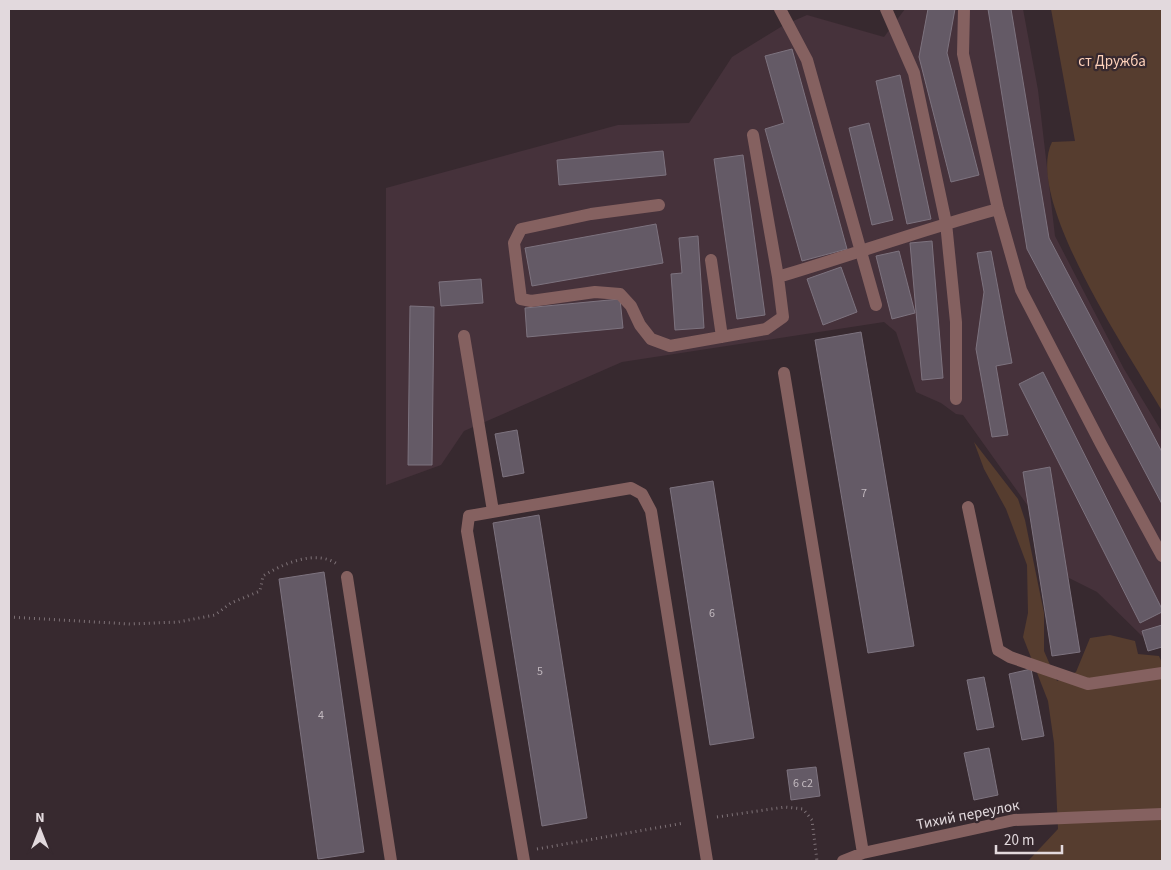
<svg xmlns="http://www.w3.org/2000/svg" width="1171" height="870" font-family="'Source Sans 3',sans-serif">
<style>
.built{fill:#46323b}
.green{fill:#563d2f}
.building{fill:#645a66;stroke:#7d737f}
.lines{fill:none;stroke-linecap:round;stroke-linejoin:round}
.path{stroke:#7e7277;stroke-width:3;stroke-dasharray:1 4;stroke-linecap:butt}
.minor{stroke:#856160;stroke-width:12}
.labels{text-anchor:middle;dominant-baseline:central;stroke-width:4.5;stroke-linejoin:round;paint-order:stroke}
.number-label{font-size:12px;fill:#c2b9bf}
.park-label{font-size:15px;fill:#fed1ba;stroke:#37292f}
.street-label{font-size:15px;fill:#e2d9dd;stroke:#37292f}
</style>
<rect width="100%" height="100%" fill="#37292f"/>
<path class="built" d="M905,9h118l15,81 17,146 69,133 38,63v203l-20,1 -45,-44 -34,-17 -18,-25 -17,-44 -65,-91 -7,-1 -15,-11 -25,-11 -20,-60 -12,-10 -262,40 -158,69 -23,34 -55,20v-297l232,-63 71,-2 43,-66 52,-32 23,-10 77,22z"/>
<path class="green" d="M1051,9h111v402c-30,-53 -139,-211 -110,-269l23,-1z
M974,442l44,57 7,21 19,93v38l13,30 19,-9 14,-34 20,-3 25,6 3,13 21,2 3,7v198h-134l30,-32 -4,-86 -6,-42 -25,-64 5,-24 -1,-48 -21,-56 -22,-40z"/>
<path class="building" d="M928,9h27l-8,44 32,122 -28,7 -32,-125z
M988,9h23l38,229 113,214v52l-135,-255z
M792,49l55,200 -45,12 -37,-132 19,-6 -19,-67z
M900,75l31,144 -24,5 -31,-143z
M869,123l24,97 -21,5 -23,-97z
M663,151l3,24 -107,10 -2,-25z
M743,155l22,160 -28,4 -23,-160z
M656,224l7,39 -131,23 -7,-38z
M698,236l6,92 -29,2 -4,-56 11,-1 -3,-35z
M932,241l11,137 -21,2 -12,-137z
M899,251l16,62 -23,6 -16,-63z
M991,251l21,112 -16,3 12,69 -16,2 -16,-88 8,-57 -7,-39z
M841,267l16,45 -34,13 -16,-46z
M481,279l2,24 -42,3 -2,-24z
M620,299l3,29 -96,9 -2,-29z
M410,306l24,1 -2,158h-24z
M861,332l53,314 -46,7 -53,-313z
M1043,372l119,237v3l-22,11 -121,-239z
M517,430l7,43 -21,4 -8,-43z
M1050,467l30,185 -28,4 -29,-184z
M713,481l41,257 -44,7 -40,-257z
M539,515l48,303 -45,8 -49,-303z
M324,572l40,280 -46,7 -39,-280z
M1162,625v22l-14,4 -6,-20z
M1031,669l13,67 -22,4 -13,-66z
M984,677l10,50 -17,3 -10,-50z
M989,748l9,47 -24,5 -10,-47z
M816,767l4,29 -29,4 -4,-30z"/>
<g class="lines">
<path class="path" d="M9,617l121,7 48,-2 37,-7 16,-12 29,-12 3,-15c19,-12 53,-27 74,-12
M717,817l68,-10 18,2 9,11 5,41
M537,849l147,-26"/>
<path class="minor" d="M780,9l27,51 69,245
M886,9l28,64 32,150 10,99v77
M964,9l-1,45 35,155 23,81 80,154 61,112
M753,135l25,142
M659,205l-68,9 -70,15 -7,14 7,56 10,2 64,-9 25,2 11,12 9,19 11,14 19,7 96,-17 17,-12 -5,-40c74,-22 146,-48 220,-68
M711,260l11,77
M464,336l29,175
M784,373l79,480
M968,507l30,143 12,7 78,27 74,-11
M347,577l44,284
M524,861l-57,-330 2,-15 162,-28 11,6 9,17 56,350
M843,861l20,-8 151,-33 148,-6"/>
</g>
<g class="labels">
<g class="number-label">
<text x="864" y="493">7</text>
<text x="712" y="613">6</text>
<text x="540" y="671">5</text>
<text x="321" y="715">4</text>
<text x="803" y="783">6 с2</text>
</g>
<g class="park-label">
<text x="1112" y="61">ст Дружба</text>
</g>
<g class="street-label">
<text transform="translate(968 815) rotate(-11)">Тихий переулок</text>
</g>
</g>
<rect width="1171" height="870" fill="none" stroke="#e2d9dd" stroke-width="20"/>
<g transform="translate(40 830)" stroke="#37292f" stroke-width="4" paint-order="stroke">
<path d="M0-4L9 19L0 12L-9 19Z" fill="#e2d9dd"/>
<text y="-8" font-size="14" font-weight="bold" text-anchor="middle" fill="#e2d9dd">N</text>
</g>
<path d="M996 845v8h66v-8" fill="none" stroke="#e2d9dd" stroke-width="2.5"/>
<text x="1004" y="845" font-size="15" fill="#e2d9dd" stroke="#37292f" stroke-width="4" paint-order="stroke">20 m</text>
</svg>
